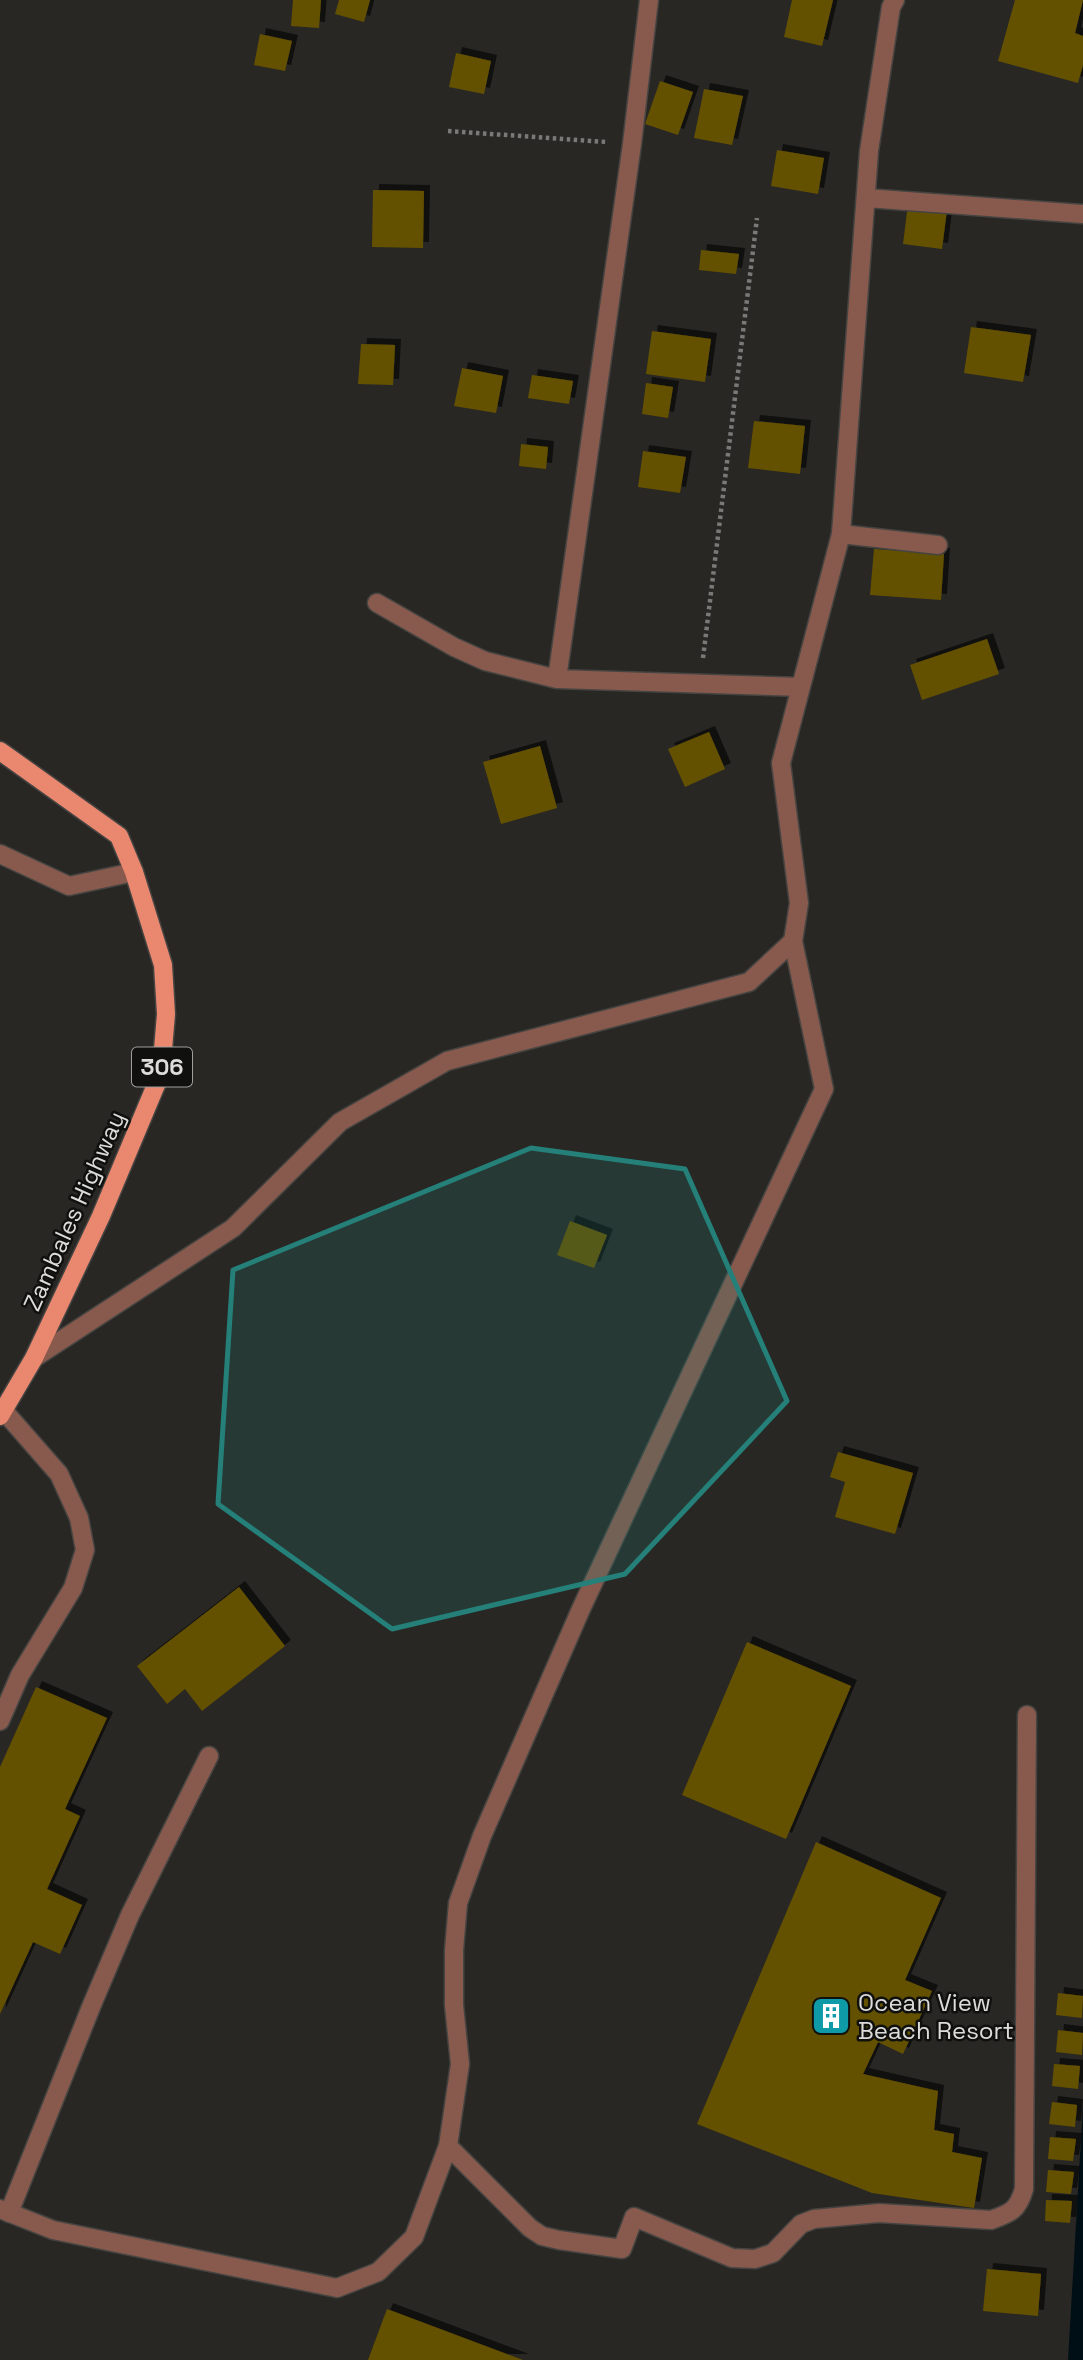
<svg xmlns="http://www.w3.org/2000/svg" width="1083" height="2360" font-family="'Space Grotesk',sans-serif">
<style>
.water{fill:#000f15}
.building{fill:#645106;filter:url(#shadow)}
.lines{fill:none;stroke-linecap:round;stroke-linejoin:round}
.lane-casing{stroke:#454441;stroke-width:21}
.street-casing{stroke:#454441;stroke-width:21}
.primary-casing{stroke:#454441;stroke-width:21}
.path{stroke:#7a7977;stroke-width:4.5;stroke-dasharray:3.5 3.5;stroke-linecap:butt}
.lane{stroke:#88594d;stroke-width:18}
.street{stroke:#88594d;stroke-width:18}
.primary{stroke:#e9876f;stroke-width:18}
.marked{fill:#248079;fill-opacity:0.2;stroke:#248079;stroke-width:5;stroke-linejoin:round}
.labels{text-anchor:middle;dominant-baseline:central;stroke-width:5;stroke-linejoin:round;paint-order:stroke}
.shield{fill:#10100e;stroke:#a09f9d;stroke-width:2}
.shield-label{font-size:23px;font-weight:bold;fill:#dddcda}
.street-label{font-size:24px;fill:#dddcda;stroke:#10100e}
.poi-label{font-size:24px;fill:#dddcda;stroke:#10100e;text-anchor:start}
</style>
<defs>
<filter id="shadow"><feDropShadow dx="6" dy="-6" stdDeviation="0" flood-color="#0009"/></filter>
</defs>
<rect width="100%" height="100%" fill="#282724"/>
<path class="water" d="M1083,2105v255h-15z"/>
<path class="building" d="M293,0h28l-2,28 -28,-2z
M339,0h31l-6,22 -29,-8z
M792,0h41l-11,46 -38,-9z
M1015,0h68l-8,33 8,3v29l-5,18 -80,-22z
M260,34l32,7 -7,30 -31,-6z
M456,53l35,8 -7,33 -35,-7z
M660,81l33,11 -15,43 -33,-11z
M704,89l39,7 -11,49 -38,-7z
M777,150l47,8 -6,36 -47,-8z
M373,190l51,1 -1,57 -51,-1z
M908,204l39,6 -5,39 -39,-5z
M701,250l38,4 -3,20 -37,-4z
M971,327l60,8 -8,47 -59,-9z
M652,331l59,8 -6,43 -59,-8z
M361,344l34,1 -2,40 -35,-1z
M462,368l41,8 -7,37 -42,-7z
M532,375l41,6 -4,23 -41,-6z
M646,383l27,4 -5,31 -26,-4z
M754,421l51,5 -5,48 -52,-6z
M521,444l27,3 -2,22 -27,-3z
M643,451l43,6 -6,36 -42,-6z
M874,549l70,5 -3,46 -71,-5z
M987,639l12,35 -77,26 -12,-35z
M709,732l16,37 -40,18 -17,-38z
M540,746l17,62 -56,16 -18,-62z
M570,1221l37,14 -13,33 -37,-13z
M838,1452l75,21 -18,61 -60,-17 10,-35 -15,-5z
M239,1587l46,59 -83,65 -17,-22 -18,15 -30,-38z
M747,1642l104,44 -65,153 -104,-44z
M36,1687l71,31 -42,91 15,7 -33,73 35,16 -22,49 -27,-12 -33,72v-247z
M816,1842l125,56 -36,82 27,11 -29,63 -25,-12 -15,32 75,17 -4,39 20,4 -2,18 30,6 -8,50 -102,-15 -175,-69z
M1058,1993l25,3 -1,22 -26,-3z
M1058,2030l25,3 -1,22 -26,-3z
M1054,2064l26,2 -2,23 -26,-3z
M1052,2102l25,3 -2,22 -26,-3z
M1050,2137l26,2 -3,22 -25,-2z
M1048,2170l26,2 -3,22 -25,-2z
M1046,2200l26,1 -2,22 -25,-2z
M987,2269l54,5 -3,42 -55,-5z
M387,2309l136,51h-155z"/>
<g class="lines">
<g class="lane-casing">
<path id="lane" d="M841,534l97,11
M0,1721l20,-46 53,-87 12,-38 -6,-32 -20,-44 -56,-64
M448,2146l82,82 12,8 17,4 63,9 12,-32 98,41 23,1 18,-6 28,-29 13,-5 65,-6 112,7c20,-7 27,-10 33,-31l3,-474
M9,2213l82,-206 39,-92 79,-159"/>
</g>
<g class="street-casing">
<path id="street" d="M866,198l217,16
M377,603l77,44 31,14 72,18 244,8
M557,679l75,-535 17,-144
M0,854l69,32 65,-14
M34,1358l199,-130 107,-106 107,-61 302,-79 44,-41 6,-38 -18,-140 60,-229 28,-383 22,-144 4,-7
M0,2209l53,21 284,58 41,-16 36,-35 34,-91 12,-82 -6,-59v-55l4,-47 24,-67 99,-227 243,-520 -31,-148"/>
</g>
<g class="primary-casing">
<path id="primary" d="M0,751l119,85 15,36 29,93 3,49 -5,59 -60,143 -67,142 -34,58"/>
</g>
<path class="path" d="M448,131l159,11
M703,658l54,-440"/>
<use href="#lane" class="lane"/>
<use href="#street" class="street"/>
<use href="#primary" class="primary"/>
</g>
<path class="marked" d="M531,1148l154,21 102,232 -162,173 -233,55 -174,-125 15,-234z"/>
<defs>
<g id="building-square" transform="scale(2.0125)"><rect x="-9" y="-9" width="18" height="18" rx="4" fill="#0f9aa8" stroke="#10100e"/><path d="M-4-6H4V6H1V3H-1V6H-4ZM-2.5-4.3h1.7v1.8h-1.7ZM.8-4.3h1.7v1.8H.8ZM-2.5-1h1.7V.8h-1.7ZM.8-1h1.7V.8H.8Z" fill="#fff"/></g>
</defs>
<g fill-rule="evenodd">
<use href="#building-square" x="831" y="2016"/>
</g>
<g class="labels">
<rect class="shield" x="132" y="1047.5" width="60" height="39" rx="5"/>
<g class="shield-label">
<text x="162" y="1067">306</text>
</g>
<g class="street-label">
<text transform="translate(74 1211) rotate(-66)">Zambales Highway</text>
</g>
<g class="poi-label">
<text x="858" y="2002">Ocean View<tspan x="858" dy="28">Beach Resort</tspan></text>
</g>
</g>
</svg>
